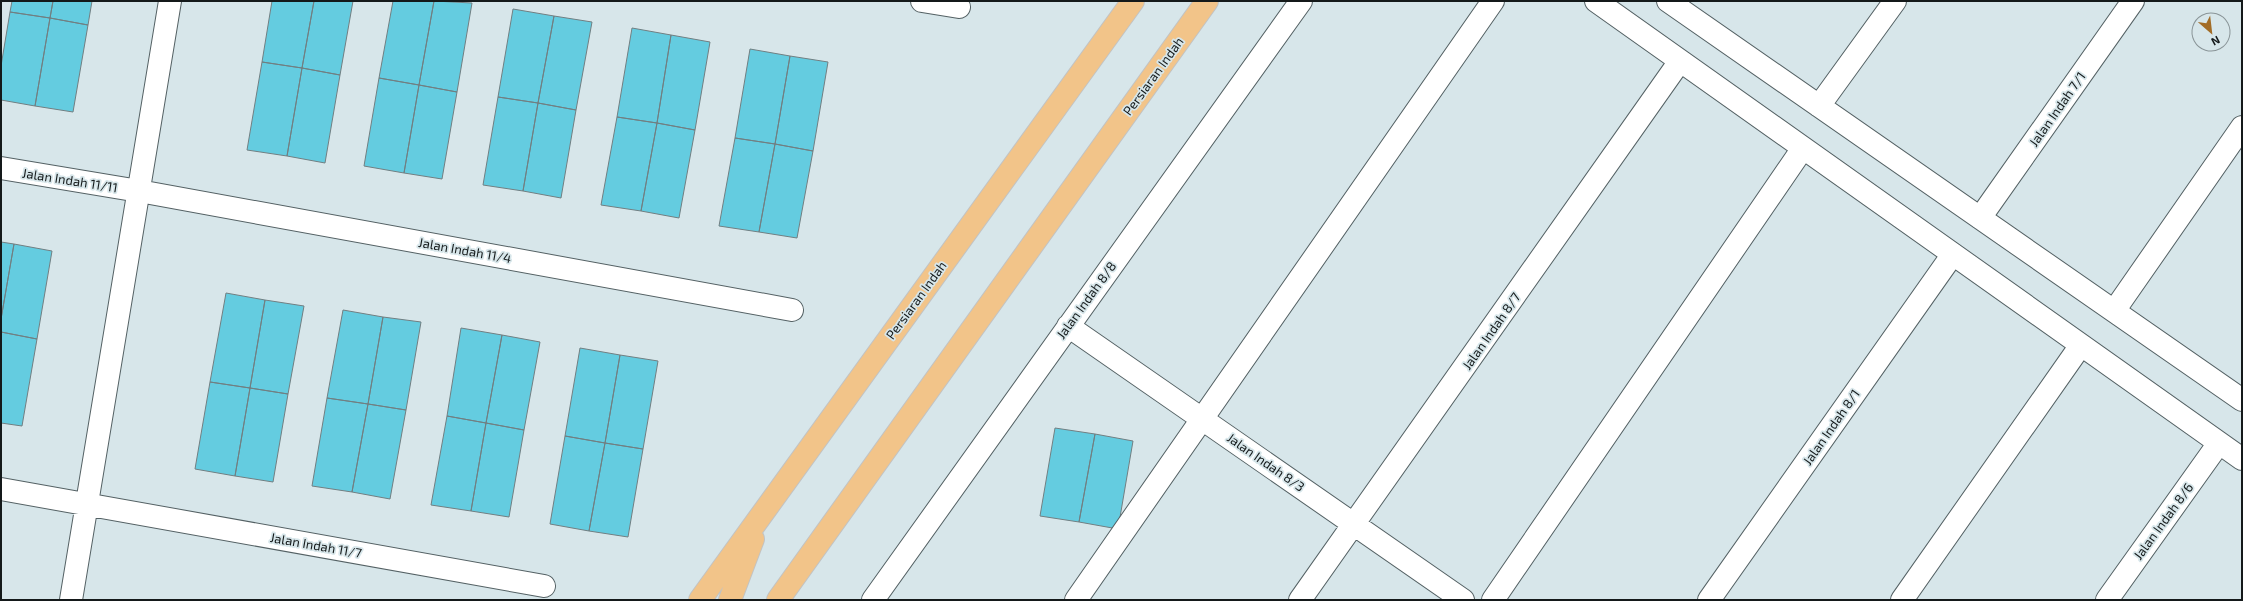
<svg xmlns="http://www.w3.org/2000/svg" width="2243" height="601" font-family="'Exo 2',sans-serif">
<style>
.building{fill:#64cce0;stroke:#717f82}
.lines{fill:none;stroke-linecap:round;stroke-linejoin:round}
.minor-casing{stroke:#546164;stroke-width:24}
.major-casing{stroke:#c2c3c3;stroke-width:24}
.minor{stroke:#fff;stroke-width:22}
.major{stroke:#f2c489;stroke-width:22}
.labels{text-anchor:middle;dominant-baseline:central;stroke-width:3.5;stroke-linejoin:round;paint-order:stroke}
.street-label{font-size:13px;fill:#14191a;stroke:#d7e6ea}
</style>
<rect width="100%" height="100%" fill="#d7e6ea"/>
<path class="building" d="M12,1h41l-3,17 -40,-6z
M53,1h39l-4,24 -38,-7z
M272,1h42l-12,67 -40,-6z
M314,1h39l-13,74 -38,-7z
M393,1h41l-15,84 -40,-7z
M434,1l38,2 -15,89 -38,-7z
M513,9l41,7 -16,87 -40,-6z
M10,12l40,6 -15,88 -34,-6v-34z
M554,16l38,6 -16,88 -38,-7z
M50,18l38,7 -15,87 -38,-6z
M632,28l39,7 -14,88 -40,-6z
M671,35l39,7 -15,88 -38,-7z
M750,49l40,7 -15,88 -40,-6z
M790,56l38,6 -15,89 -38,-7z
M262,62l40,6 -15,88 -40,-6z
M302,68l38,7 -15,88 -38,-7z
M379,78l40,7 -15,88 -40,-7z
M419,85l38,7 -15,87 -38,-6z
M498,97l40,6 -15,88 -40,-6z
M538,103l38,7 -15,88 -38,-7z
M617,117l40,6 -16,88 -40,-6z
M657,123l38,7 -16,88 -38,-7z
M735,138l40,6 -16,88 -40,-6z
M775,144l38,7 -16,87 -38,-6z
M1,242l13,2 -13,75z
M14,244l38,7 -15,88 -36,-7v-13z
M226,293l39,7 -15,88 -40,-6z
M265,300l39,6 -16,88 -38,-6z
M343,310l40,7 -15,87 -41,-6z
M383,317l38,5 -15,88 -38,-6z
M461,328l41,7 -16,88 -39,-7z
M1,332l36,7 -15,87 -21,-3z
M502,335l38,7 -16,88 -38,-7z
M580,348l40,7 -15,88 -40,-7z
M620,355l38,6 -15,88 -38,-6z
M210,382l40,6 -15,88 -40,-7z
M250,388l38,6 -15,88 -38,-6z
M327,398l41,6 -16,88 -40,-6z
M368,404l38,6 -16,89 -38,-7z
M447,416l39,7 -15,88 -40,-6z
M486,423l38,7 -15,87 -38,-6z
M1055,428l40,6 -16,88 -39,-6z
M1095,434l38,7 -15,88 -39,-7z
M565,436l40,7 -16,88 -39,-7z
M605,443l38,6 -15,88 -39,-6z"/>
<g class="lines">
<g class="minor-casing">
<path id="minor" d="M922,1l37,6
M1596,1l646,458
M1668,1l574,399
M1819,106l76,-105
M1,168l138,23 653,119
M1980,218l153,-217
M2114,311l128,-184
M1068,326l395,274
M1,489l543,97
M71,600l99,-599
M873,600l428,-599
M1076,600l417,-599
M1300,600l380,-539
M1493,600l310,-452
M1709,600l244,-346
M1902,600l179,-255
M2107,600l112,-157"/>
</g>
<g class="major-casing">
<path id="major" d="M700,600l433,-599
M730,600l23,-61
M778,600l429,-599"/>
</g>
<use href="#minor" class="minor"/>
<use href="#major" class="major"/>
</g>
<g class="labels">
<g class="street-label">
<text transform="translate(1153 76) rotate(-54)">Persiaran Indah</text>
<text transform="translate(2057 109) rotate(-55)">Jalan Indah 7/1</text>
<text transform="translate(70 180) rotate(9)">Jalan Indah 11/11</text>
<text transform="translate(465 250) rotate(10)">Jalan Indah 11/4</text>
<text transform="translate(916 300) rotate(-54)">Persiaran Indah</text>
<text transform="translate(1086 300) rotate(-54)">Jalan Indah 8/8</text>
<text transform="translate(1491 331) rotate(-55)">Jalan Indah 8/7</text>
<text transform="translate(1831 427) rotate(-55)">Jalan Indah 8/1</text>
<text transform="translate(1266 462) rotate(35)">Jalan Indah 8/3</text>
<text transform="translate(2163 521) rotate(-54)">Jalan Indah 8/6</text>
<text transform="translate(316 545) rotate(10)">Jalan Indah 11/7</text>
</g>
</g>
<rect width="2243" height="601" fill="none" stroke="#14191a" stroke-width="4"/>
<g transform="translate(2211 32) rotate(152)"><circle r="19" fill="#d7e6ea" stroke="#899497"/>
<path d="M0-3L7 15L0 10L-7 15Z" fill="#a26c26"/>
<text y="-6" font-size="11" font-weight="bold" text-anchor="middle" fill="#14191a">N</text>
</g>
</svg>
